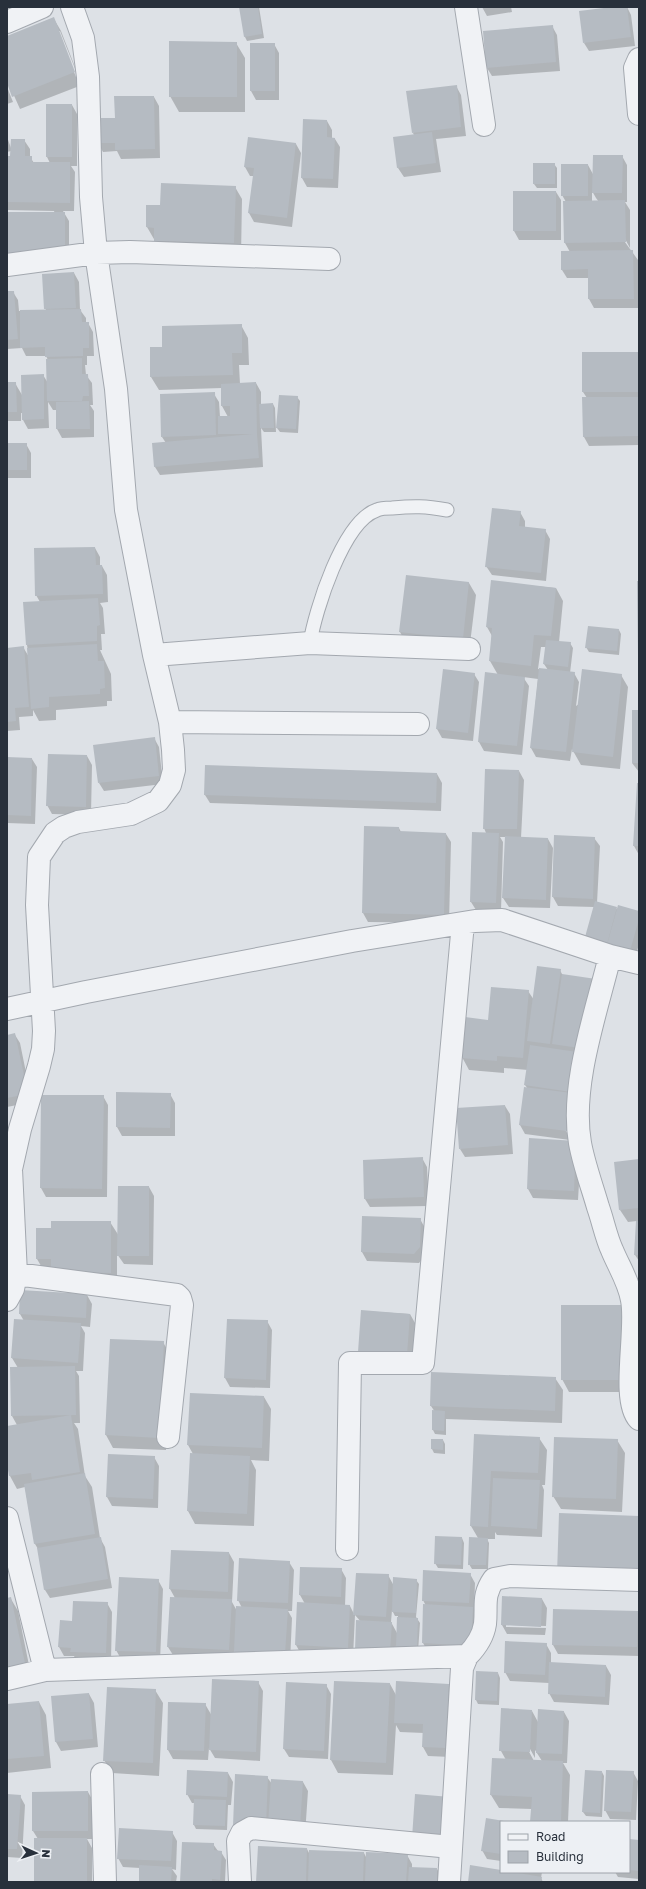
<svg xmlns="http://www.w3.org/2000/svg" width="646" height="1889" font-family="'Golos Text',sans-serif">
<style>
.shadow{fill:#0003;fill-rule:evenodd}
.building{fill:#b5bbc2}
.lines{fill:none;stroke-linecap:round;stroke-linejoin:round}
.service-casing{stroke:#a3a8af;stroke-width:15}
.minor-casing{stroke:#a3a8af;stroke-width:24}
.service{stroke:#f0f2f5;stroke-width:13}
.minor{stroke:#f0f2f5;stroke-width:22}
</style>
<rect width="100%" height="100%" fill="#dde1e6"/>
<path class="shadow" d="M7,7h4l1,14 -5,1z
M240,7h19l5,31 -17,3 -2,-4z
M482,7h29l1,5 -25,4z
M621,7h6l4,8 4,31 -46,5 -5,-8z
M54,19l7,12 21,54 -62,24 -13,-29v-43zM58,31h2l18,45 -2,1z
M552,26l5,9 3,36 -68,5 -5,-8z
M236,43l9,15v54h-66l-9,-16z
M251,44h23l5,9v47h-23l-5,-9z
M456,86l5,9 5,41 -30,3 5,33 -37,5 -6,-9 16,-33 -1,-2z
M7,87l6,15 -6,2z
M154,97l5,9 1,52 -39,1 -4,-8 -14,1 -5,-9 18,-24z
M47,105h25l5,9v52h-6l4,6 -1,39h-11l6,10v41l-15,-51 -47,-1v-53h4v-6l-4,1v-15l4,11 13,-8 6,9v8l4,6h16l-3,-6z
M327,121l5,9v8l3,1 5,8 -2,41 -31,-1 -5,-9z
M249,138l47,6 5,9 -9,74 -38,-5 -5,-9 5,-37h-4l-5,-9z
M622,156l5,9v37h-2l5,8v38l-6,-11 -2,1 16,22v48h-44l-5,-9v-21h-22l-5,-8 8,-18 -5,-9 1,-41 -4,-7 26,-30 6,11zM592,191l4,7 3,4h-7z
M534,164h20l3,4v20h-20l-3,-4z
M235,187l7,12 -1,57 -79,-3 -15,-26 14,-21z
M514,192h42l5,8v40h-42l-5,-9z
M74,273l5,9 1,28 6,8v5h2l5,9 1,24h-7v9h-2l1,10 6,8 1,22h-3l4,6v26l-32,1 -5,-9v-19h-4l-5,-8 1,26 -21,1 -5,-9v-7h-2v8h-14v-38h8l7,12 21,-20 5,8v-23l-2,-4h-20l-4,-8 -15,1v-57h6l5,8 1,11 27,-1 -1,-2z
M241,325l7,13 1,27h-10l1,19 16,-1 5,9v13l12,-1 2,4 1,24h-12l-3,-4 2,39 -103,8 -5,-8 11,-24 -4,-6 52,-43 5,8 1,15h8l-6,-11v-18l-63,2 -8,-13v-29h12z
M639,353v92l-50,1 -5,-9 3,-39 -4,-6z
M280,396l17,1 3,4 -2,32 -18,-1 -3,-4z
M7,444h19l5,9v25h-24z
M520,512l5,9v7l20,2 5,9 -4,42 -54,-6 -6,-9z
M95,548l5,9v9h2l5,9 1,27 -8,1 3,5 2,26h-4l1,16h-2l11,24 1,27h-5v5l-51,4v10l-17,1 -6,-11v6l-14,1 1,13 -13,1v-82l16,-2 6,10 -2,-12 13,-43 -4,-7z
M407,576l62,7 7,12 -7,57 -62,-7 -7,-13z
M492,582l64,6 7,13 -4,41 11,1 3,5 -3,25h4l5,9 -3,24 45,-31 7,12 -8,82 -39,-4 -9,-16 -2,12 -34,-4 -5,-9 7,-69 -15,-2 6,9 -7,69 -38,-4 -5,-9 19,-67 -8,-14 2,-25 -5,-9zM541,647h5l-2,17 4,6 -10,-1z
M619,630l2,4 -2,21 -30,-3 -3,-5z
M474,674l5,8 -6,59 -31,-3 -5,-9z
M639,711v61l-7,-9z
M154,738l5,9 4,37 -59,7 -5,-8z
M87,756l5,9 -1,50 -39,-1 -5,-9z
M7,758l25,1 5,8 -2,57 -28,-1z
M519,771l5,9 -3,58 27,1 5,9 -3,60 -41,-1 -6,-9 3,-61h-6l3,5 -2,69 -25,-1 -5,-8 15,-69 -2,-5z
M437,774l5,9 -1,28 -231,-8 -5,-8z
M639,784v71l-5,-9z
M399,828l2,4 45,2 5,8 -2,81 -81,-1 -5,-9z
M594,838l6,8 -3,57 19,5 2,3 21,1v32l-4,15 -49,-22 8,-30 -36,-1 -5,-9z
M560,970l3,6 33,4 -24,158 -6,-11 -2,1 8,13 9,9 -3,50 -45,-2 -5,-9 42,-49 -45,-6 -5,-9 8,-36 -3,-4 3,-15 -24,-2v5l-35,-3 -7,-13 27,-36 39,-30 6,9z
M15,1035l5,8 12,59 -25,5v-71z
M170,1094l5,9v33h-53l-5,-9z
M103,1096l5,9 -1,92h-61l-5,-9z
M505,1106l5,8 3,40 -48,3 -5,-8z
M422,1158l5,9 2,39 -59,1 -5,-8z
M639,1160v101l-4,-6 2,-34 -9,1 -8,-12z
M149,1187l5,9 -1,69 -29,-1 -7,-10v31l-73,-14 -7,-12 73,-37 9,14z
M363,1217l57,2 5,9v28l-6,7 -52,-2 -5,-9z
M87,1295l5,9 -2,23 -9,-1 4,7 -2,38h-7l3,5 1,47h-6l4,6 7,47 7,11 8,51 5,9 7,41 -62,10 -5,-8 -7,-41 -3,-5 -10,-57 -8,2 -7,-13 -3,-18v-31l10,-2 -5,-9 6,-48 -6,-10 3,-38 9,1 -4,-7z
M621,1306l7,12 1,74h-60l-7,-13z
M362,1311l48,3 5,9 -3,41z
M267,1321l5,9 -2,58 -40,-1 -5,-9z
M163,1342l7,13 -4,95 -53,-2 -7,-13z
M555,1378l8,12 -1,33 -116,-4v16l-11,-1 -2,-4v-18h2l-4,-6z
M191,1394l73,3 7,12 -2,52 -18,-1 5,10 -2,56 -59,-2 -7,-13 5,-57 -5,-9z
M475,1435l64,3 8,12 -2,35h-3l2,5 -2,47 -45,-2 -2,-3v7h-8l2,4 -1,26h-16l-3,-5 9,-26 -7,-12z
M432,1440h11l2,4v10l-11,-1 -2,-4z
M617,1440l8,13 -3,59 -61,-3 -8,-13z
M109,1455l45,2 5,9 -1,42 -46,-2 -5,-9z
M462,1538l2,5 -1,26 -25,-1 -3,-5z
M172,1551l57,2 5,9 -2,40 5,9 5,-3 -4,-8 51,-38 5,8 -2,41h-4l4,7 -2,45 -50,-2 -6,-11v9l-61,-4 -5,-8 7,-49 -5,-9z
M341,1569l5,9 -1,28h5l4,8 34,-39 6,11 22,-6 3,4 -3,33 4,6 -2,29 -19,-1 -3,-6 -1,16 -40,-46 -2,42 -52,-3 -5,-9 2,-42 7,1 -5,-9zM392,1610l3,6h3l-1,17 -6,-11z
M470,1574l5,9 -1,28 3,6 -1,37 -48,-2 -5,-9 1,-37h2l-3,-6z
M158,1580l5,9 -3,72 -39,-2 -5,-9z
M503,1597l39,2 5,9 -1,18 -40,-1v2l40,1 -1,7 -38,-1 -5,-9z
M7,1599h4l7,12 14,69 -25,6z
M107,1603l5,9 -1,50 -35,-2 -2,-4h-10l-5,-9 14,-25z
M637,1612l2,3v41l-81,-2 -5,-9z
M546,1644l5,9v10l55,3 5,9 -2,30 -55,-3 -5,-9v-10l-39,-2 -5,-9z
M498,1673l2,5 -1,27 -21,-1 -2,-4z
M258,1682l5,9 -3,70 -45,-3 -6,-10 -1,12 -35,-1 -5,-9 37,-46 7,12z
M335,1682l55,2 6,11 52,-10 6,9 -3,63 -23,-1 -5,-9 1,-14 -24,-1 -4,-7 -3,50 -55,-2 -7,-13z
M326,1685l5,9 -3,65 -39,-2 -5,-8z
M155,1690l8,13 -4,73 -47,-3 -8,-13z
M89,1694l5,9 4,44 -37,4 -5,-9 -4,-45z
M39,1702l7,13 5,53 -44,5v-68z
M532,1711l6,11 26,-10 5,9 -2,42h-4l7,12 -2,47h-36v-13l-33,-1 -8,-13 15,-35 -5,-9zM529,1747l6,11v-8l7,11h-8l-7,-13z
M602,1772l2,4 -2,41 -16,-1 -3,-4z
M633,1772l5,9 -2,39 -26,-1 -5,-9z
M228,1773l5,9 -2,23h-3l-1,25 -31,-1 -2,-4 1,-22h-3l-5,-9z
M267,1777l5,7 31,-2 5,9 -3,44 -66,-1 -5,-9z
M88,1792l5,9v38h-6l5,9v34h-57l3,-43 -5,-8z
M7,1795l13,1 5,9 -3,53 -15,-1z
M487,1819l16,3h-2v39l-14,-2 -5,-9z
M172,1832l5,9 -1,29 -4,-1 5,7 -1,6h-36v-14l-17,-1 -5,-9z
M629,1840l10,1v38l-21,-2 -3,-5h14z
M213,1844l5,7 3,1 5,8 -1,22h-44z
M307,1849l3,6 54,-2 3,6 40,-4 5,9v4l25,1 5,9 -1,4h-184z
M501,1871l13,3 -1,-2h29l-1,6 2,4h-74z"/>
<path class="building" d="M239,7h19l4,27 -18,3z
M612,7h15l4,30 -48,6 -4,-32z
M54,17l21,55 -63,25 -5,-14v-47z
M553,25l3,37 -70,6 -3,-37z
M169,41l68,1v55h-68z
M250,43h25v48h-25z
M457,85l4,42 -49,6 -6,-42z
M114,96h40l1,53 -40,1v-7h-18v-25h18z
M46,104h26v53h-26z
M303,119l24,1v17l8,1 -2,41 -32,-1z
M432,132l4,31 -39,5 -4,-31z
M248,137l48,6 -9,75 -39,-5 6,-45 -10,-1z
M11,139h14v17h7v6h38v41l-63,-1v-46h3z
M593,155h30l-1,38h-30z
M533,163h22v21h-22z
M561,164h27v32h-27z
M161,183l75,3 -2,57 -80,-2v-13l-8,-1v-22h14z
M513,191h43v40h-43z
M625,200l1,42 -62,1 -1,-42z
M7,212h58v41l-58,1z
M633,250l1,49h-46v-30l-27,1v-19z
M74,272l2,36 -32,1 -2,-35z
M7,291h7l4,48 -11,1z
M81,309l1,13h7v26h-6v8l-38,1v-10l-25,1v-38z
M242,324v29h-10l1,22 -83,2v-30h12v-21z
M582,352h57v40h-57z
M82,358v16h6l1,22h-6l-1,5h-35l-1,-42z
M44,374v45l-22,1 -1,-45z
M7,382h9l1,30h-10z
M256,382l1,52 2,24 -105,9 -2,-24 101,-9h-35v-18h12v-10h-9v-22z
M215,392l1,43 -55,2 -1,-43z
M279,395l19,1 -2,33 -20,-1z
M582,397h57v39l-56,1z
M89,401l1,28h-34v-27z
M273,403l1,25h-14l-1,-24z
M7,443h20v27h-20z
M492,508l29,3 -2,15 27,3 -5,44 -56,-6z
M95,547l1,18h6l1,29 -68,2 -1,-48z
M406,575l63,7 -6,57 -64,-7z
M491,580l65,8 -5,48 -17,-1 -3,31 -42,-5 3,-33 -6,-1z
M637,581h2v75h-1z
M98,598l2,27 -3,1v15l-71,4 -3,-43z
M588,626l31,3 -2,22 -32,-3z
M546,640l25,2 -3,25 -25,-3z
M97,644l1,17h6l1,27 -5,1v5l-51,3v10l-18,2 -4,-61z
M24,646l5,61 -14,1 1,13 -9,1v-74z
M539,668l36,4 -9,80 -36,-4z
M443,669l32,4 -7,60 -32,-4z
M582,669l40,5 -9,83 -41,-5z
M485,672l40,5 -8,69 -39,-4z
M632,710h7v53h-7z
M155,737l4,39 -61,7 -5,-38z
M48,754l39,1 -1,52 -40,-1z
M7,757l25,1 -1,58 -24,-1z
M205,765l232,8 -1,30 -232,-8z
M485,769l34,1 -2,59h-34z
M637,783h2v63h-6z
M364,826l35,1v4l47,2 -2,82 -82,-2z
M472,832l27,1 -3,70 -26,-1z
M554,835l41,2 -2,62 -41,-2z
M505,836l43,2 -2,62 -44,-2z
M595,901l22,6 -10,37 -22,-7z
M618,905l21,6v8l-9,32 -23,-6z
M537,966l24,3 -11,75 -23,-3z
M562,974l34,5 -10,70 -34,-5z
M491,987l38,3 -6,68 -26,-2v5l-36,-3 4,-41 23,3z
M15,1033l13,61 -21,4v-63z
M530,1045l47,7 -6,40 -47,-7z
M524,1087l48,6 -5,38 -48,-6z
M116,1092l55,1 -1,35 -54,-1z
M41,1095h63l-2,94 -62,-1z
M505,1105l3,40 -49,4 -3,-41z
M529,1138l47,3 -2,50 -47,-2z
M423,1157l1,40 -60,2 -1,-39z
M639,1159v49l-20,2 -5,-48z
M118,1186h31v70h-32z
M362,1216l59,2 -1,29 -6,7 -53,-2z
M51,1221h60v52l-60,-1v-13h-15v-31h15z
M636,1221h3v34h-5z
M20,1290l67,4 -1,24 -67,-4z
M561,1305h61v75h-61z
M361,1310l49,4 -3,41 -49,-3z
M14,1319l67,4 -3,40 -67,-5z
M227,1319l41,1 -2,60 -42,-2z
M110,1339l54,2 -5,97 -54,-3z
M75,1366l1,49 -65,1 -1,-49z
M431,1372l125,5 -1,34 -125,-5z
M190,1393l74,3 -2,52 -75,-3z
M432,1410l13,1 -1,20 -12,-1z
M71,1415l9,57 -48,8 -1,-7 -22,3 -2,-12v-38z
M474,1434l66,3 -2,36 -47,-2 -3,56 -18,-1z
M554,1437l64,2 -2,60 -64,-2z
M431,1439h12v11l-12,-1z
M190,1453l60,3 -3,58 -60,-3z
M108,1454l47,2 -2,43 -47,-2z
M85,1473l10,61 -61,10 -10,-60z
M493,1478l47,2 -3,49 -46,-3z
M559,1513l80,3v62l-82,-3z
M435,1536l27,1 -1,28 -27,-1z
M101,1537l7,42 -64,11 -7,-42z
M469,1537l19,1 -2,27h-18z
M171,1550l58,2 -1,40 -59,-3z
M239,1558l51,3 -2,42 -51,-2z
M300,1567l42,1 -1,29 -42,-2z
M423,1570l48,3 -2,30 -47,-2z
M356,1573l33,1 -3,43 -33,-2z
M119,1577l40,2 -3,73 -41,-1z
M393,1577l24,2 -1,34 -24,-1z
M502,1596l40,2 -1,29 -40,-2z
M11,1597l15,71 -19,4v-74z
M170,1597l62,2 -3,51 -62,-3z
M73,1601l35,1 -2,51 -36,-1 1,-4 -13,-1 2,-27 12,1z
M297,1602l53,3 -2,43 -53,-3z
M423,1604l50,3 -2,39 -49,-3z
M236,1606l52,3 -3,45 -51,-2z
M553,1609l85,2 -1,36 -85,-2z
M397,1617l21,1 -1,30 -21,-1z
M356,1620l36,2 -2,31 -35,-2z
M505,1641l42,2 -2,32 -41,-2z
M549,1662l57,3 -1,32 -57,-3z
M476,1671l22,1 -1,29 -22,-1z
M212,1679l47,2 -3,71 -47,-2z
M334,1681l56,2 -4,80 -56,-3z
M396,1681l53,3 -3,64 -24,-1 1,-23 -29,-1z
M286,1682l41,2 -3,67 -41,-2z
M107,1687l49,2 -3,74 -50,-2z
M89,1693l4,46 -38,3 -4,-46z
M39,1701l5,55 -37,3v-55z
M168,1702l38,1 -2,48 -37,-1z
M501,1708l31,2 -2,42 -31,-1z
M538,1709l26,2 -2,43 -26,-1z
M492,1758l71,3 -2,61h-31l2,-25 -42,-2z
M187,1770l41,2 -1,25 -41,-2z
M585,1770l17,1 -2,42 -18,-1z
M606,1770l28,1 -3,41 -27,-1z
M235,1774l33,2 -2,51 -33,-1z
M271,1779l32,2 -3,46 -32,-2z
M88,1791v40h-56v-39z
M7,1794l14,1 -4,54h-10z
M415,1794l35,3 -2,43 -36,-2z
M194,1799l32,1 -1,26 -32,-1z
M486,1818l18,3 -3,1v32l-20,-3z
M119,1828l54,3 -2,30 -54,-2z
M34,1838h53v44h-53z
M629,1839l10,1v31l-10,-1z
M182,1842l32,1v7l8,1 -2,29 -8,-1v3h-32z
M258,1846l49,2 -1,34h-50z
M309,1850l55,2 -1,30h-55z
M366,1852l42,2 -2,28h-41z
M139,1865l33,2 -1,15h-32z
M470,1865l31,5v2h11l30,5 -1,5h-73z
M409,1867l28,1v14h-29z"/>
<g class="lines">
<g class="service-casing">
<path id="service" d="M310,643c5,-32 33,-122 67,-133 4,-2 10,-2 15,-2 22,-2 33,-2 55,2"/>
</g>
<g class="minor-casing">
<path id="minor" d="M466,7l18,118
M7,22l35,-15
M639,59l-4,9 4,46
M7,265l89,-12 34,-1 199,7
M154,655l156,-12 159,6
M170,722l248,2
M610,956c-14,57 -40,130 -30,187 4,22 12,43 18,64 5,14 8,30 14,43 7,17 17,32 20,50 6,29 -11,100 7,119
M7,1009l79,-17 266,-51 123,-20 27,-1 108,36 29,7
M16,1274l161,21 3,3 2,7 -14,132
M7,1300l6,-11 3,-15 -5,-105 9,-40 19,-63 4,-17 1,-18 -7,-126 2,-48 16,-24 9,-6 14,-5 53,-8 27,-13 12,-16 4,-15 -1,-20 -3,-28 -16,-67 -28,-145 -10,-121 -20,-136 -5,-56 -3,-120 -5,-39 -11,-31
M7,1518l38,152
M347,1549l3,-186h73l40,-440
M7,1679l38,-9 422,-14c9,-9 16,-19 18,-32 2,-19 -3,-28 9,-45l16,-3 129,4
M102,1774l3,108
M240,1882l-2,-41 4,-8 9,-5 200,19
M449,1882l13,-214 5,-12"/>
</g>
<use href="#service" class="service"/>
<use href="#minor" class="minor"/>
</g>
<rect width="646" height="1889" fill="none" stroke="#28303b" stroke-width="16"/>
<rect x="500" y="1821" width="130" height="52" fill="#edf0f4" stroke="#9ea3aa"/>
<rect x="508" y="1834" width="20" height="6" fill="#f0f2f5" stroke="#9ea3aa"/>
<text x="536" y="1841" font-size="12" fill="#28303b">Road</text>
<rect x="508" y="1851" width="20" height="12" fill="#b5bbc2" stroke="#9ea3aa"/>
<text x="536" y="1861" font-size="12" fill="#28303b">Building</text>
<g transform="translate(36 1853) rotate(93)" stroke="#edf0f4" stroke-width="3" paint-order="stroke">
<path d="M0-3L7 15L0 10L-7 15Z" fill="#28303b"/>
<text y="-6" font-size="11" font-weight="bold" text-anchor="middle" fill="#28303b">N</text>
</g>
</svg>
